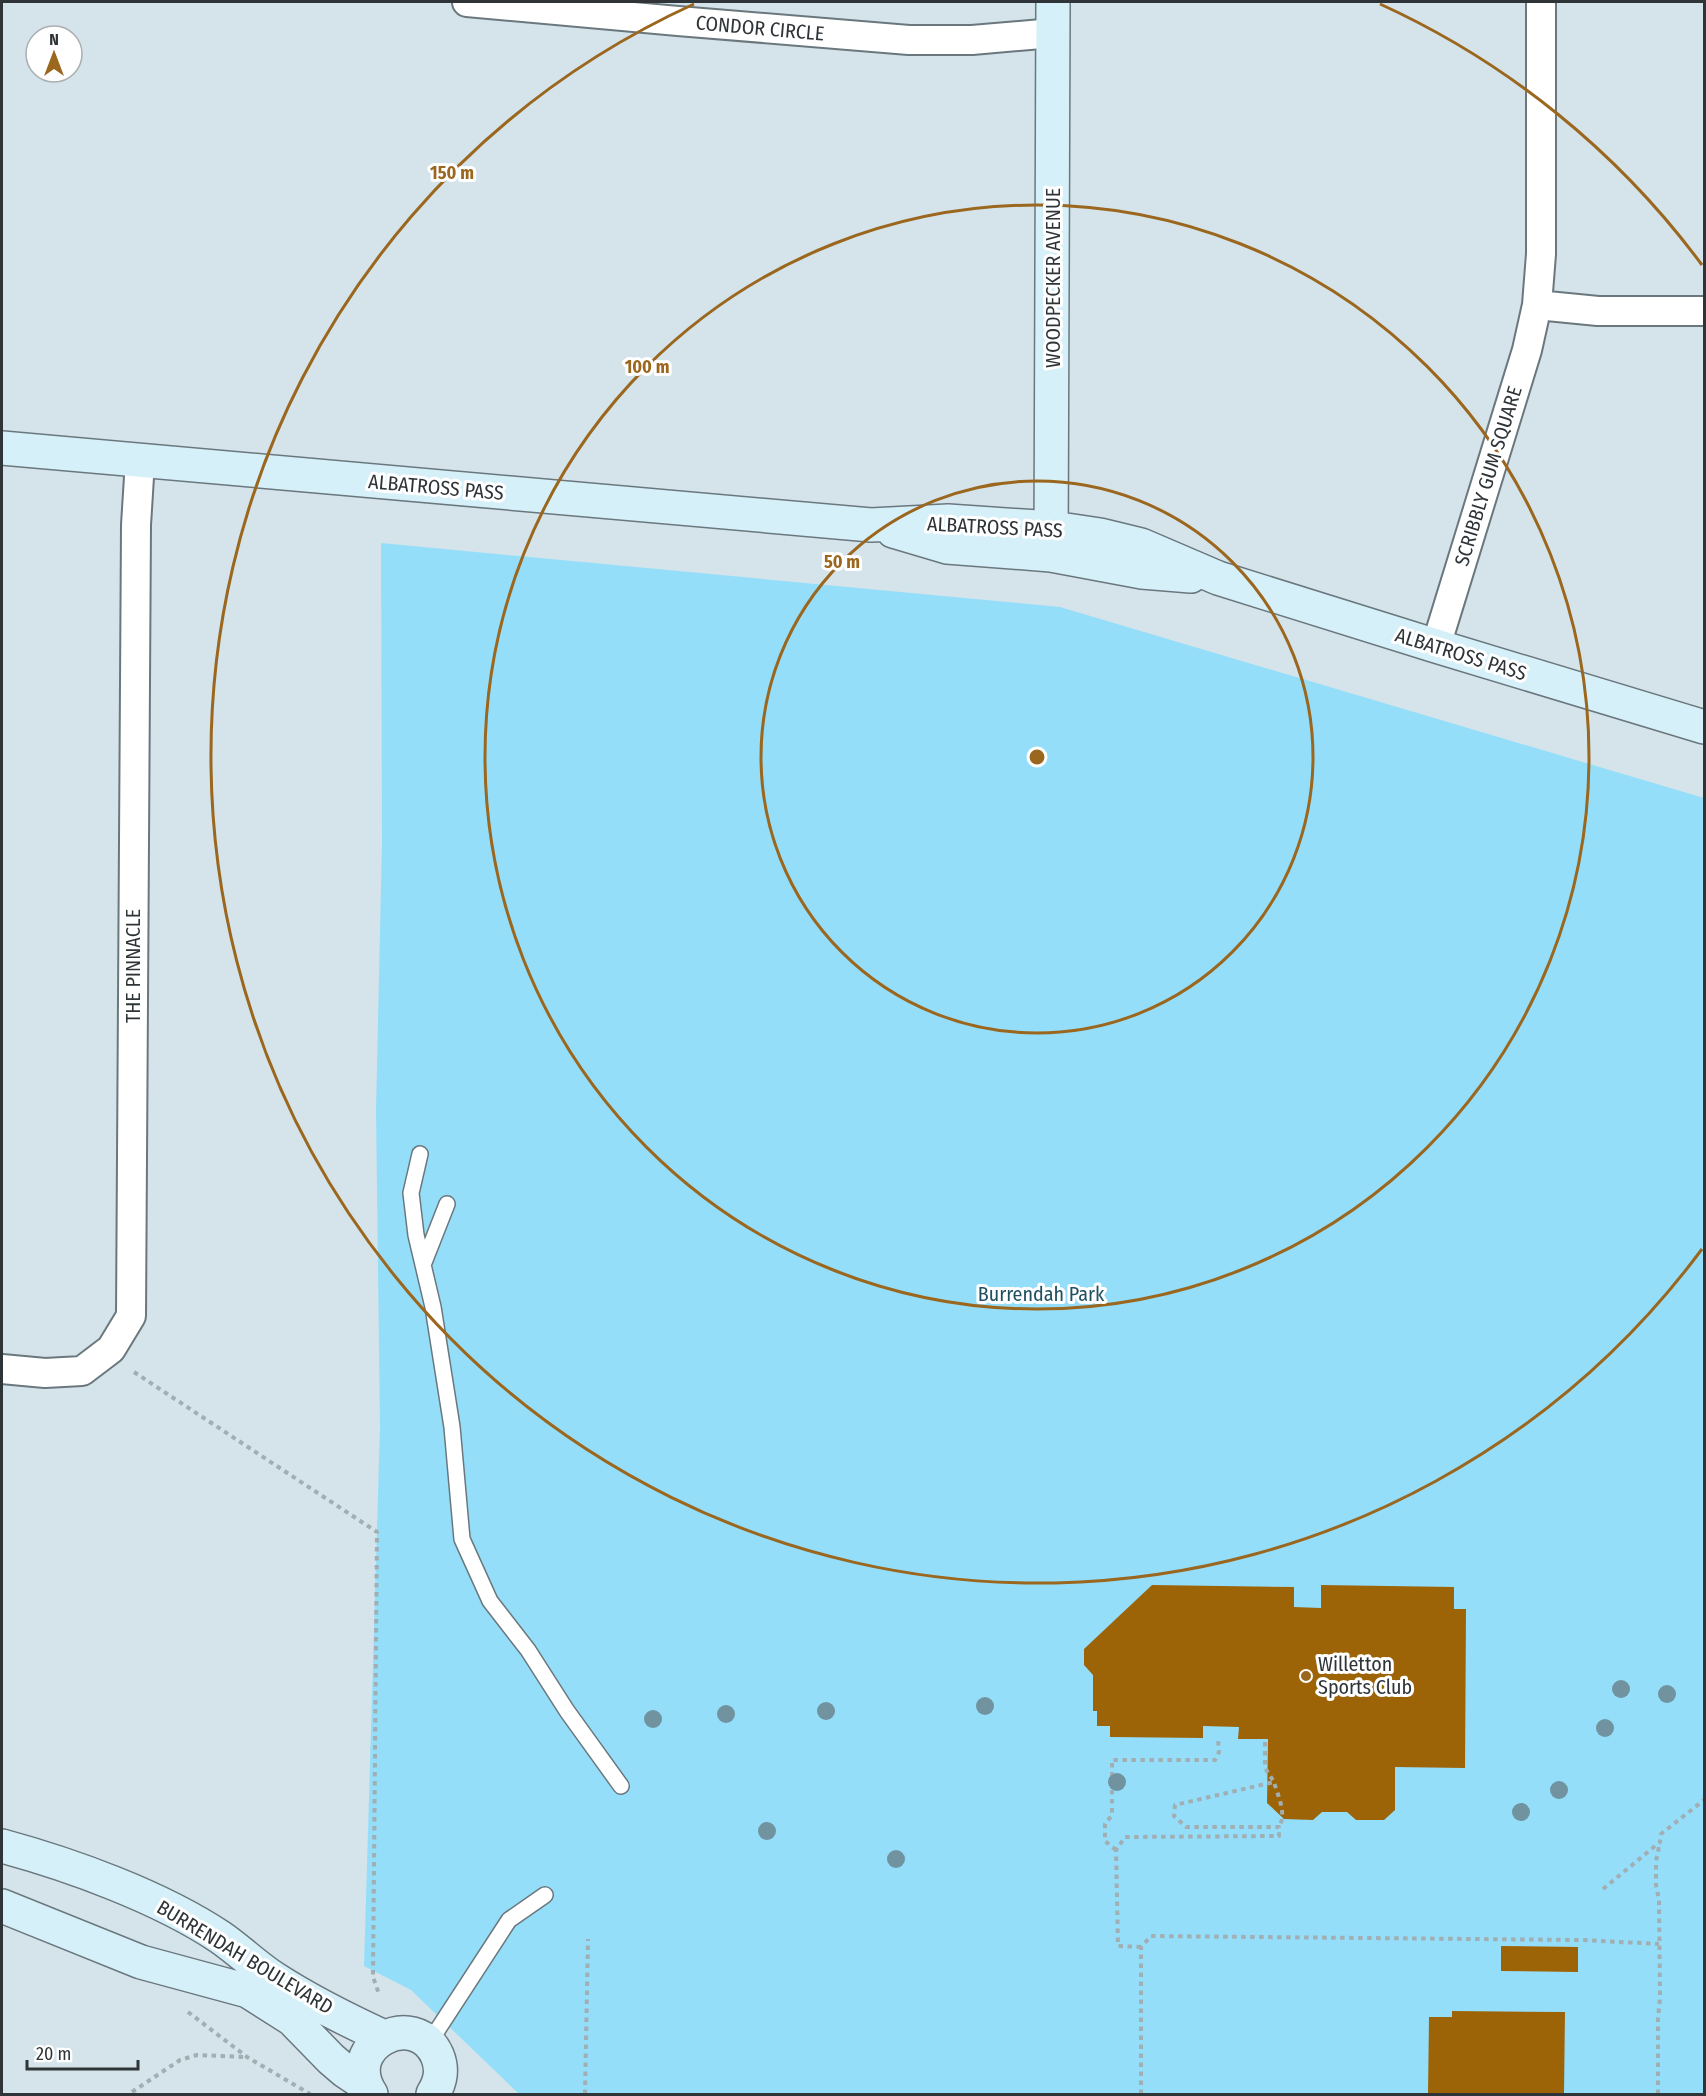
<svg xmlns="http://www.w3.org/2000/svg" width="1706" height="2096" font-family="'Fira Sans Condensed',sans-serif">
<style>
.green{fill:#95def9}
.building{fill:#9c6407}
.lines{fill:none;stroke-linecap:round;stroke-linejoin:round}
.lane-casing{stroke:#6a787e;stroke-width:18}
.street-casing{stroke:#6a787e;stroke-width:32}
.secondary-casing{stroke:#6a787e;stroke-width:36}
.path{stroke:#a1aeb3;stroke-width:4;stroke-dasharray:4.5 4.5;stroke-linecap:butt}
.lane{stroke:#fff;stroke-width:15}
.street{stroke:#fff;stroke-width:28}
.secondary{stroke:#d6f0f9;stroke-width:33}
.tree{fill:#70939f}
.ring{fill:none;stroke:#9b661d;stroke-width:3}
.poi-dot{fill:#9b661d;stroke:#fff;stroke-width:2}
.labels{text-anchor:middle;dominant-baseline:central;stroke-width:6;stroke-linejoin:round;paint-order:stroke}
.street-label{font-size:20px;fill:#2e3437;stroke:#fff}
.park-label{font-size:20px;fill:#1f5061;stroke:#fff}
.poi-label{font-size:20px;fill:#2e3437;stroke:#fff;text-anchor:start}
.centre{fill:#9b661d;stroke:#fff;stroke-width:3}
.ring-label{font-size:18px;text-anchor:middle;font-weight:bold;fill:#9b661d;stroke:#fff;stroke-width:6;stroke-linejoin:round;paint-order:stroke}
</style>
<rect width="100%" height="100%" fill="#d4e4ea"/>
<path class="green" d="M381,543l679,64 644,191v1296h-1185l-108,-104 -47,-24 16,-539 -4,-316 6,-269z"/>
<path class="building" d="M1152,1585l142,2v20l27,1v-23l133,2v22h12l-1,159 -70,-1v43l-11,10h-28l-9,-8h-25l-9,8 -29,-1 -17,-16 1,-64h-30l1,-12 -36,-1v12l-93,-1v-11h-13v-15h-4v-36l-9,-10v-16z
M1501,1946l77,1v25l-77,-1z
M1452,2011l113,1 -1,82h-136l1,-77h23z"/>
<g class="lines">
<g class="lane-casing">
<path id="lane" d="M420,1154l-9,39 5,42 17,72 19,120 10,112 28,62 38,49 39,61 54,75
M423,1265l24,-61
M429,2043l80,-123 36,-25"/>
</g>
<g class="street-casing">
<path id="street" d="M467,2l211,19 231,19h63l81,-7
M1537,305l61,6h106
M1436,646l91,-296 10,-45 4,-51v-252
M2,1369l43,4 37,-2 29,-22 20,-33 5,-791 4,-64"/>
</g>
<g class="secondary-casing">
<path id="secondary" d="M2,448l869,77 77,-4 105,7 47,7 41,10 77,33 218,68 268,81
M893,531l54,16 104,8 91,17 49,4
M1051,555l2,-553
M2,1846c70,19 158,51 218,91 19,13 36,30 55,42 34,22 72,41 109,58
M2,1906l139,56 107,29 44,28 39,40 14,12 21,14
M371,2094c-32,-49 44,-87 66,-39 6,14 4,26 -4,39"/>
</g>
<path class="path" d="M134,1372l243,160 -4,445 6,17
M1265,1742v26l9,14
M1116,1850l-11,-9v-17l7,-9v-55h103l4,-8 -1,-13
M1603,1889l57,-47 1,-8 43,-34
M1141,1947l-23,-1 -2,-96 9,-13 154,-1v-9h-93l-12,-11 1,-11 99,-23c4,14 13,32 5,45
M188,2012l59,45 63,37
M132,2092l48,-32 17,-5 49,2
M585,2094l3,-155
M1141,2094v-147l10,-11 431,4 77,4
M1658,2094v-76l2,-20 -1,-98 -3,-15v-24l4,-19"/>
<use href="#lane" class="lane"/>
<use href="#street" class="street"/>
<use href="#secondary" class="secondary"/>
</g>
<g class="tree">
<circle cx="1621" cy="1689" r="9"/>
<circle cx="1667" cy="1694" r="9"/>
<circle cx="985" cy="1706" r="9"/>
<circle cx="826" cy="1711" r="9"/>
<circle cx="726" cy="1714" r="9"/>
<circle cx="653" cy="1719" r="9"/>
<circle cx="1605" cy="1728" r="9"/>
<circle cx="1117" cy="1782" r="9"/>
<circle cx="1559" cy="1790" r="9"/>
<circle cx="1521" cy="1812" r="9"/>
<circle cx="767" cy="1831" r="9"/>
<circle cx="896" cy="1859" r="9"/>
</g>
<g class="ring">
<circle cx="1037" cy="757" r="276"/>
<circle cx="1037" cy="757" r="552"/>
<path d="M1702 1249A827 827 0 1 1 694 4M1380 4A827 827 0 0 1 1702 265"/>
</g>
<circle class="poi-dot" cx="1306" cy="1676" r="6"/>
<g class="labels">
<g class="street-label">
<text transform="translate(760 28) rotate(5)">CONDOR CIRCLE</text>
<text transform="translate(1053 278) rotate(-90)">WOODPECKER AVENUE</text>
<text transform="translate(1488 476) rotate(-73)">SCRIBBLY GUM SQUARE</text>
<text transform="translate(436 487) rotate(5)">ALBATROSS PASS</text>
<text transform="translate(995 527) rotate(3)">ALBATROSS PASS</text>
<text transform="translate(1461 654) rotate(17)">ALBATROSS PASS</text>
<text transform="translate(133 966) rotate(-90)">THE PINNACLE</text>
<text transform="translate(245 1957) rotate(31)">BURRENDAH BOULEVARD</text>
</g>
<g class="park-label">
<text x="1041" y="1294">Burrendah Park</text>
</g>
<g class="poi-label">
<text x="1318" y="1664">Willetton<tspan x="1318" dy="23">Sports Club</tspan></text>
</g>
</g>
<circle cx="1037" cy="757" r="9" class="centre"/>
<g class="ring-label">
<text x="452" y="179">150 m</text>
<text x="647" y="373">100 m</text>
<text x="842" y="568">50 m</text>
</g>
<rect width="1706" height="2096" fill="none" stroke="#2e3437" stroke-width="6"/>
<g transform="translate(54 54)"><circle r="28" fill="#ffffff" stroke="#abaeaf" stroke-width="1.5"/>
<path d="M0-4.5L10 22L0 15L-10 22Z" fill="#9b661d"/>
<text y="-9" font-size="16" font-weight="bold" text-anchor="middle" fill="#2e3437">N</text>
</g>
<path d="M27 2060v9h111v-9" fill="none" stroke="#2e3437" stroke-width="3"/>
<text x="36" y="2060" font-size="18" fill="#2e3437" stroke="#ffffff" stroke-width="4.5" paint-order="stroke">20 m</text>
</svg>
